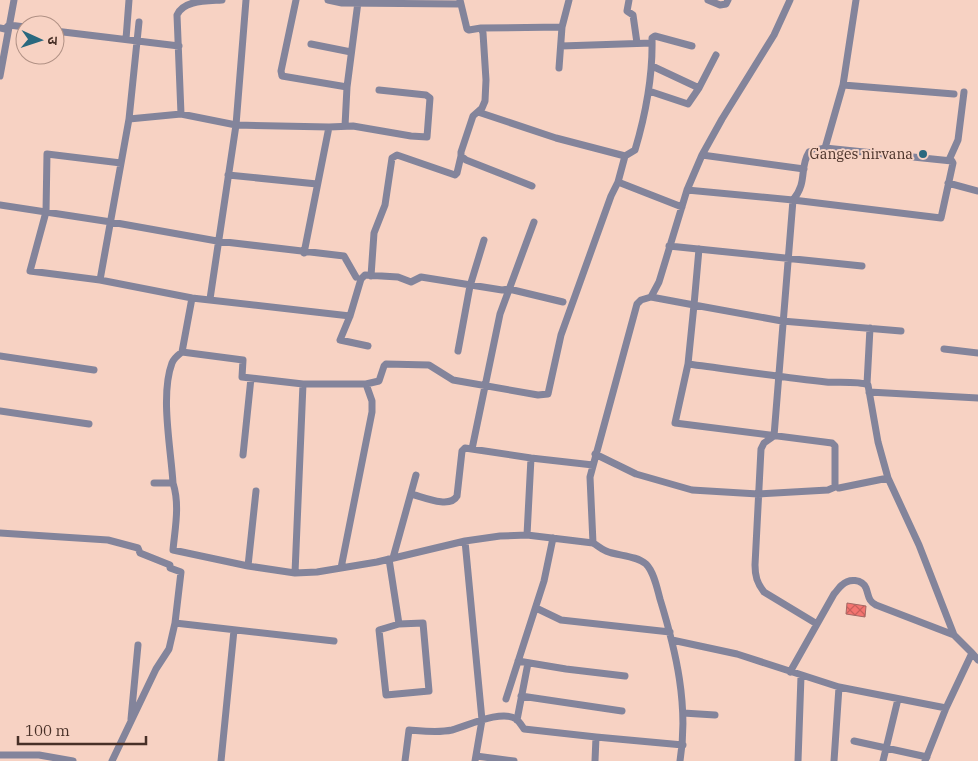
<svg xmlns="http://www.w3.org/2000/svg" width="978" height="761" font-family="'IBM Plex Serif','Noto Sans Devanagari',serif">
<style>
.building{fill:url(#building-cross-hatch);stroke:#a36864}
.lines{fill:none;stroke-linecap:round;stroke-linejoin:round}
.minor{stroke:#83849b;stroke-width:7}
.poi-dot{fill:#2a697f;stroke:#f7d2c3;stroke-width:2}
.labels{text-anchor:middle;dominant-baseline:central;stroke-width:4;stroke-linejoin:round;paint-order:stroke}
.poi-label{font-size:14px;fill:#483027;stroke:#f7d2c3;text-anchor:end}
</style>
<defs>
<pattern id="building-cross-hatch" width="8" height="8" patternUnits="userSpaceOnUse" patternTransform="scale(1.25)"><rect width="8" height="8" fill="#f47470"/><path d="M0 0l8 8M0 8l8-8" fill="none" stroke="#c8605c"/></pattern>
</defs>
<rect width="100%" height="100%" fill="#f7d2c3"/>
<path class="building" d="M847,603l19,3 -1,11 -19,-3z"/>
<g class="lines">
<path class="minor" d="M296,0l-15,71 1,5 65,11
M328,0l14,3 118,1
M460,0l7,29 2,1 12,-2 2,5 3,47 -1,21 -3,7 -9,8 -12,36v4l5,4 66,26
M629,0l-2,11 6,4 4,28
M708,0l12,5 6,-1 2,-4
M0,28l5,1 4,-4 16,2
M481,28l81,-1
M55,31l124,15
M126,39l3,-39
M311,44l40,8
M561,46l91,-3
M652,66l47,22
M559,68l3,-41 7,-27
M0,76l14,-76
M843,85l111,9
M649,91l39,13 11,-16 17,-33
M478,112l78,26 69,18 -7,26 64,25
M181,114l-4,-99c6,-15 30,-14 45,-15
M129,119l10,-97
M345,126l2,-39 11,-85
M702,155l102,14
M625,156l10,-6c11,-37 18,-73 17,-112l3,-2 37,10
M949,160l9,-20 6,-48
M228,175l89,9
M948,183l30,8
M687,190l106,10 148,18 12,-55 -1,-2 -127,-13
M0,205l111,17 106,19 127,15 12,21
M669,246l193,20
M699,249l-5,56 88,16 119,10
M304,253l25,-126
M371,276l3,-43 11,-28 7,-47 5,-3 58,20 2,-2 4,-17
M100,280l-70,-9 16,-59 1,-58 74,9
M192,298l-10,54 61,8 -1,17 61,7h63l13,-3 5,-15 2,-2 43,1 24,15 85,15 10,-1 13,-59 50,-139 7,-14
M210,299l26,-174 10,-125
M350,316l-158,-18 -92,-18 29,-161 52,-5 55,11 93,2 24,-1 58,10 16,1 3,-39 -4,-3 -47,-5
M368,346l-28,-6 10,-24 11,-37 4,-4 33,2 13,5 10,-5 81,13 7,-1 54,13
M944,349l34,4
M458,351l12,-65 14,-46
M0,356l94,14
M688,364c46,6 92,13 138,18 11,1 34,-1 42,3l10,57 10,36 31,67 35,90 18,18
M867,384l3,-56
M869,392l109,6
M0,411l89,13
M472,449l28,-135 34,-92
M595,454l41,20 56,16 66,4 70,-4 7,-3v-41l-3,-3 -157,-20 13,-59 6,-59 -43,-8
M243,455l8,-77
M154,483h19c7,22 2,45 0,67l75,16 47,7 22,-1 60,-10 88,-21 35,-5 27,-1 66,8
M173,483c-2,-34 -13,-88 -1,-120 2,-5 6,-8 10,-11
M839,488l49,-10
M411,494c12,3 39,15 46,2l5,-45 3,-3 66,10 62,7
M0,533l108,7 30,8 2,5 30,12v3l11,4 -6,51 -6,26 -13,20 -44,92
M527,535l4,-77
M465,541l17,179 -7,41
M393,558l23,-83
M389,559l10,65 24,-1 6,68 -43,4 -7,-65 20,-6
M248,566l8,-75
M341,568l31,-156v-11l-6,-17
M295,573l8,-189
M536,608l25,12 109,12
M175,623l159,18
M817,624l-53,-32c-7,-9 -9,-16 -9,-27l6,-116 3,-6 10,-7 19,-236c15,-18 6,-32 16,-48l16,-4 18,-63 13,-85
M672,640l65,14 102,33 107,21
M518,661l48,8 59,7
M790,672l44,-78c3,-3 5,-7 8,-9 7,-7 20,-6 24,3 3,8 2,13 10,17l78,30
M521,696l101,15
M506,699l38,-118 9,-43
M683,713l32,2
M131,719l7,-74
M517,720l11,-57
M854,741l73,16
M0,755h39l34,6
M476,756l38,5
M221,761l13,-131
M405,761l4,-31c14,1 29,3 43,0 15,-4 50,-21 64,-11 3,2 6,7 8,10l72,8 87,8
M595,761l1,-24
M680,761c9,-55 -4,-110 -20,-162 -3,-11 -6,-27 -14,-35 -10,-9 -29,-8 -40,-13 -5,-2 -9,-6 -13,-8l-3,-66 47,-173 4,-4 10,-3 8,-15 28,-92 15,-35 20,-36 52,-84 16,-35
M798,761l3,-85
M834,761l5,-74
M883,761l15,-62
M925,761l21,-53 26,-55 6,7"/>
</g>
<circle class="poi-dot" cx="923" cy="154" r="5"/>
<g class="labels">
<g class="poi-label">
<text x="913" y="154">Ganges nirvana</text>
</g>
</g>
<g transform="translate(40 40) rotate(93)"><circle r="24" fill="#f7d2c3" stroke="#b19185"/>
<path d="M0-4L9 19L0 12L-9 19Z" fill="#2a697f"/>
<text y="-8" font-size="14" font-weight="bold" text-anchor="middle" fill="#483027">उ</text>
</g>
<path d="M18 736v8h128v-8" fill="none" stroke="#483027" stroke-width="2.5"/>
<text x="25" y="736" font-size="15" fill="#483027" stroke="#f7d2c3" stroke-width="4" paint-order="stroke">100 m</text>
</svg>
